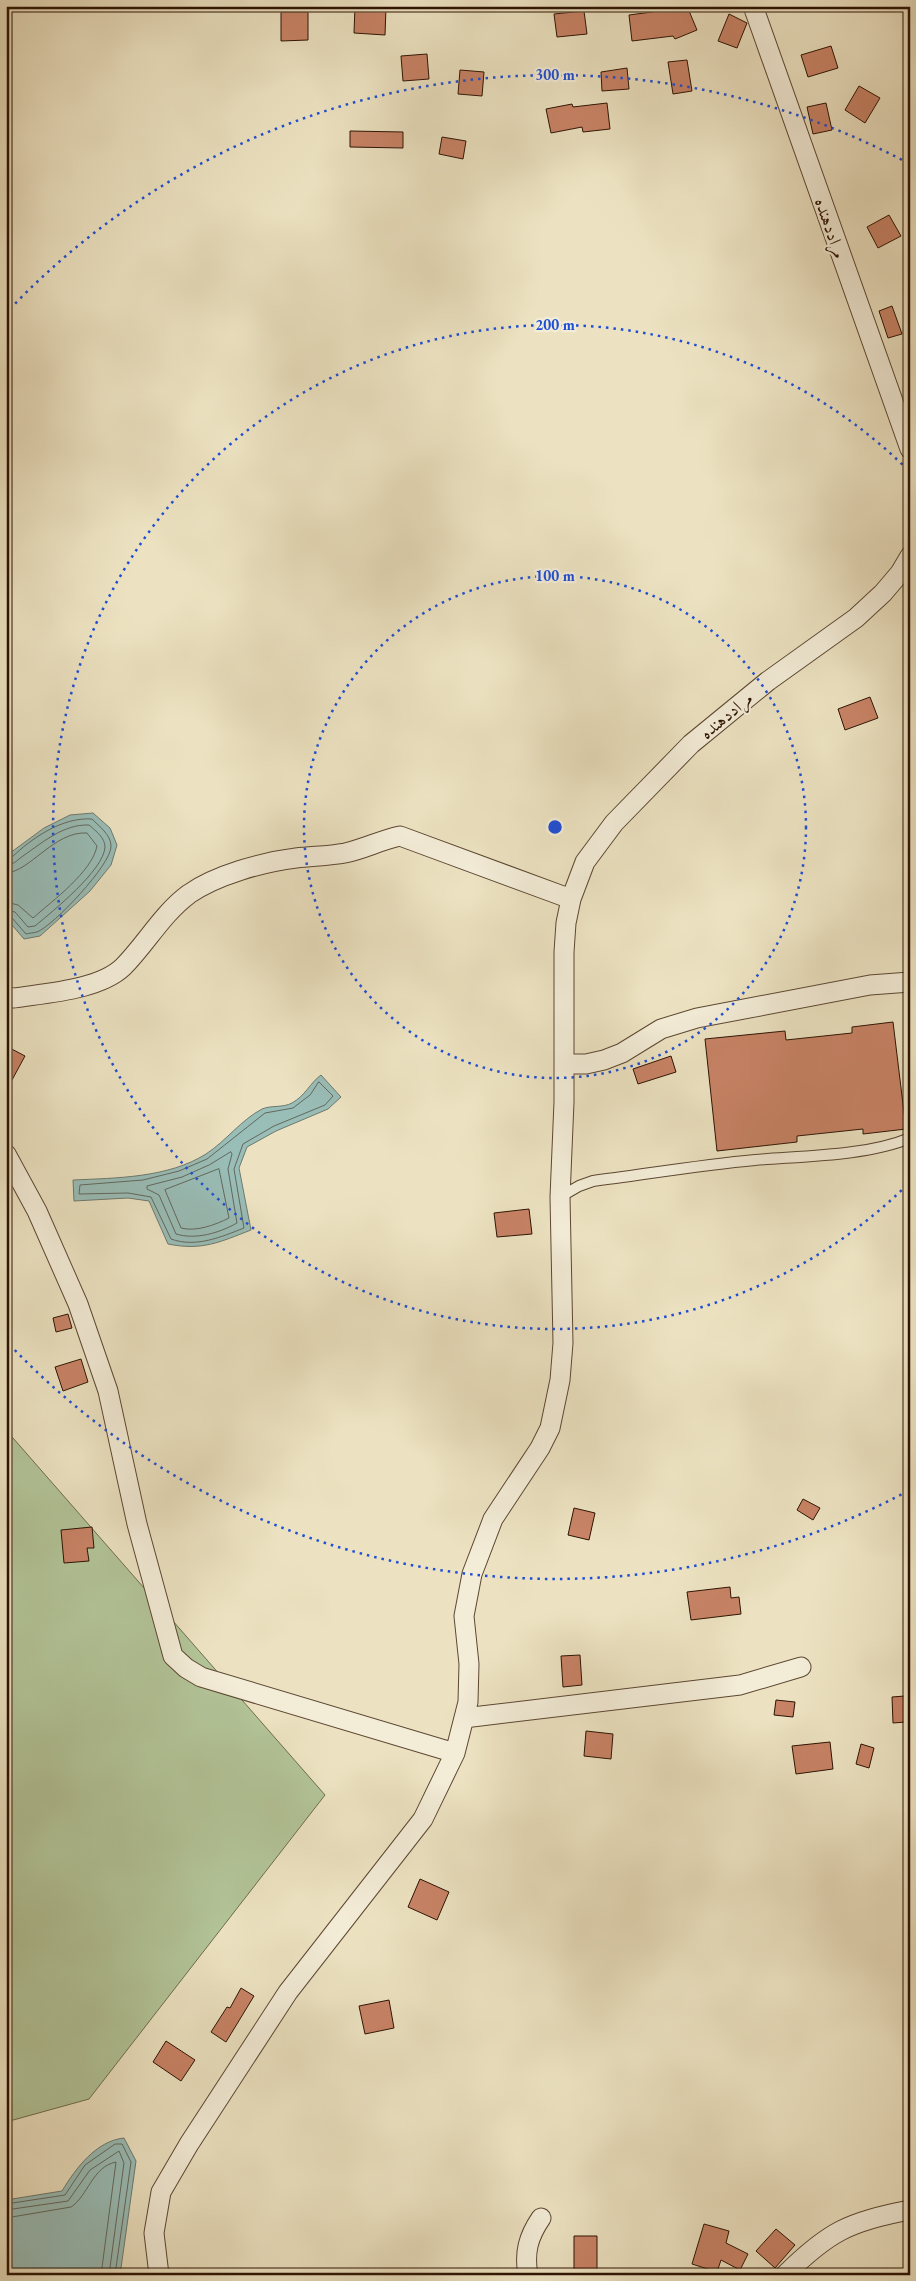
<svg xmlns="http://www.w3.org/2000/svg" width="916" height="2281" font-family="'EB Garamond',Amiri,serif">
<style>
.green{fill:#b2c498;stroke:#6f6c4e}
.water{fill:#99bdb7;stroke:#6d796f}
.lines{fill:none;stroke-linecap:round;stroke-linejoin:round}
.shore{stroke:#62685d;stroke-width:1}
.building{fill:#c88366;stroke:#2c1303}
.service-casing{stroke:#5c4732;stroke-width:12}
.minor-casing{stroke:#5c4732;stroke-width:21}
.service{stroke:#f3ecd7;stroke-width:10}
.minor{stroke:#f3ecd7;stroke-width:19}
.ring{fill:none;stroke:#1d4ed8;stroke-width:2.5;stroke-dasharray:2.5 5}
.labels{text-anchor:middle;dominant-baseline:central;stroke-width:4.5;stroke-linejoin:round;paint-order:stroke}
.street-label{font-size:18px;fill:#2c1303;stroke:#f3ecd7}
.centre{fill:#1d4ed8;stroke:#f3ecd7;stroke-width:2.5}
.ring-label{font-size:15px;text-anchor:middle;font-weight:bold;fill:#1d4ed8;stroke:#f3ecd7;stroke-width:4.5;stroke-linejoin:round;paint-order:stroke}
</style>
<rect width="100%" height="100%" fill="#ece2c1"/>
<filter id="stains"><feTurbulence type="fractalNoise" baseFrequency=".004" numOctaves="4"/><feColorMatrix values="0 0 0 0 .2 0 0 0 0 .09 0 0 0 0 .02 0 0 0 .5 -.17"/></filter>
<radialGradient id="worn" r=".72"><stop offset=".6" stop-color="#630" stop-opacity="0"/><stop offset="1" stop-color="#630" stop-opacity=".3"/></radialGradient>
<path class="green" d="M6,1430l319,365 -236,304 -83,23z"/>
<path class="water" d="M93,813l17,15 7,17 -6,20 -21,26 -50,45 -16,3 -18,-21v-62l38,-28 26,-13z
M321,1075l20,22 -13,12 -52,22 -29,16 -8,21 12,62c-31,12 -49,21 -83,14l-19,-43 -21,-3 -54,3 -1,-21c43,-2 95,-2 133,-26 20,-13 35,-34 56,-45 9,-4 21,-1 30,-6 13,-7 18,-20 29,-28z
M124,2138l12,23 -16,114h-114v-75l56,-9c14,-23 34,-50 62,-53z"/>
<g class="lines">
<path class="shore" d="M6,859l5,-1c21,-20 51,-41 81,-39 7,7 19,16 19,27 1,18 -58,80 -74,86 -3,1 -8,1 -11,2l-14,-16 -6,-2
M6,865c8,0 11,-5 17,-9 20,-14 41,-32 66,-31 7,6 16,13 16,22 -1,23 -52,64 -70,79l-7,1 -13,-15 -9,-2
M6,873c24,-1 48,-42 81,-40l10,13c-5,26 -45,55 -64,72l-15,-13 -12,-3
M319,1082l14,14 -8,9 -51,21 -31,18 -9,25 10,59c-23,9 -48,20 -73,11l-20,-42 -23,-4 -49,1 1,-9 63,-5 36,-9 28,-12 58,-46 28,-5 17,-13z
M231,1152l1,2 -4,15 9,54c-18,10 -41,17 -61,11l-17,-39 -12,-6v-3l35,-9 27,-12z
M219,1169l10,49c-14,7 -33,14 -48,10l-16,-38z
M6,2204l59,-9 20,-30 30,-21h7l9,18 -16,113
M6,2210l62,-9 22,-31 29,-19 5,12 -15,112
M6,2218l65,-11c17,-11 21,-40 45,-45l-15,113"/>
</g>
<path class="building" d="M355,6l31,1 -1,28 -31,-2z
M666,6h21l10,24 -22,9 -2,-3 -41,5 -3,-26 23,-3z
M584,11l3,23 -30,3 -3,-23z
M281,12h27v28l-27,1z
M729,14l18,9 -10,25 -19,-7z
M831,46l7,22 -30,9 -7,-22z
M427,54l2,25 -26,2 -2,-25z
M687,60l5,31 -19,3 -5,-32z
M627,68l2,21 -27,2 -1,-19z
M460,70l24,2 -2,24 -24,-2z
M859,86l21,12 -15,25 -20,-13z
M607,103l3,26 -27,3 -1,-5 -31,6 -5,-24 26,-5 1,3z
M826,103l6,27 -19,4 -6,-27z
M350,131l53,1v16l-53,-1z
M442,137l24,4 -3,18 -24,-5z
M889,215l12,21 -23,12 -11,-21z
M892,306l10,28 -14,4 -9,-27z
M870,697l8,21 -33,12 -7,-21z
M893,1022l13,107 -43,5v-5l-66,7v6l-80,9 -12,-112 80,-8 1,9 66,-7v-6z
M6,1046l19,10 -19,35z
M671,1056l5,16 -38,12 -5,-15z
M529,1209l3,25 -35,3 -3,-24z
M68,1314l4,14 -16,4 -3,-14z
M81,1359l7,23 -25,9 -8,-24z
M803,1499l17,9 -7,12 -16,-10z
M574,1508l21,5 -6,27 -21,-5z
M92,1527l2,21h-7l2,13 -25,2 -3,-33z
M730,1587l1,11 8,-1 2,17 -50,6 -4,-28z
M580,1655l2,30 -19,2 -2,-31z
M905,1696l1,26 -13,1 -1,-26z
M776,1700l19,2 -2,15 -19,-2z
M586,1731l27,3 -2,25 -27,-3z
M830,1742l3,27 -37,5 -4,-28z
M861,1744l13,4 -5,20 -13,-4z
M420,1879l29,13 -12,28 -29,-13z
M241,1988l13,8 -28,46 -15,-10 16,-25 3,1z
M389,2000l5,28 -29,6 -6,-28z
M166,2041l29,19 -14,21 -28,-19z
M704,2224l25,7 -3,12 22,11 -8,16 -19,-10 -4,12 -25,-8z
M776,2229l19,16 -20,23 -19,-17z
M574,2236h23v34h-23z"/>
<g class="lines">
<g class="service-casing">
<path id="service" d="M560,1197l19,-11 14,-5c54,-7 108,-16 162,-21 48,-4 112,-4 155,-22"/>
</g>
<g class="minor-casing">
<path id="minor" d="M753,6l157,443
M6,997l8,1c32,-5 85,-8 109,-31 23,-23 39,-53 66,-73 27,-19 74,-32 107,-36 17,-2 33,-2 49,-5 19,-4 36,-13 55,-17l171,63
M564,1064h22l18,-4 18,-7 39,-24 36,-11 173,-33 40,-3
M6,1154l31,57 41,93 30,87 29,133 36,132 13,12 15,9 254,76
M464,1718l276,-33 61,-18
M159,2275l-5,-42 7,-41 28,-48 99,-152 135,-173 32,-66 13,-51 1,-38 -5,-48 8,-42 21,-55 47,-71 10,-20 10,-48 3,-37 -3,-146 4,-95v-150l2,-29 5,-24 14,-37 29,-39 77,-79 77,-63 88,-63 27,-25 17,-20 10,-17
M528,2275c-4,-22 0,-38 13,-57
M785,2275c43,-43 65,-54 125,-65"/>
</g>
<use href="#service" class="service"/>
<use href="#minor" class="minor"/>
</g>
<g class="ring">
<circle cx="555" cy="827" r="251"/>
<path d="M907 1185A502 502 0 1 1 907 469"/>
<path d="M908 1491A752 752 0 0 1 10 1345M10 309A752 752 0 0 1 908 163"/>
</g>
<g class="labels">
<g class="street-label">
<text transform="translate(831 228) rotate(71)">مراددهنده</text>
<text transform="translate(726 715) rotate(-40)">مراددهنده</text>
</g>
</g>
<circle cx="555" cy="827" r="8" class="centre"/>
<g class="ring-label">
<text x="555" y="80">300 m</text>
<text x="555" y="330">200 m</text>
<text x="555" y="581">100 m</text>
</g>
<rect width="916" height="2281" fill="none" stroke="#ece2c1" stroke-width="25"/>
<rect x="8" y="8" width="901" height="2266" fill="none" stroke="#2c1303" stroke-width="2.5"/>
<rect x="12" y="12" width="891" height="2256" fill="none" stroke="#2c1303"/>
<rect width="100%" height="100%" filter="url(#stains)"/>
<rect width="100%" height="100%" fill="url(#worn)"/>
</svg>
